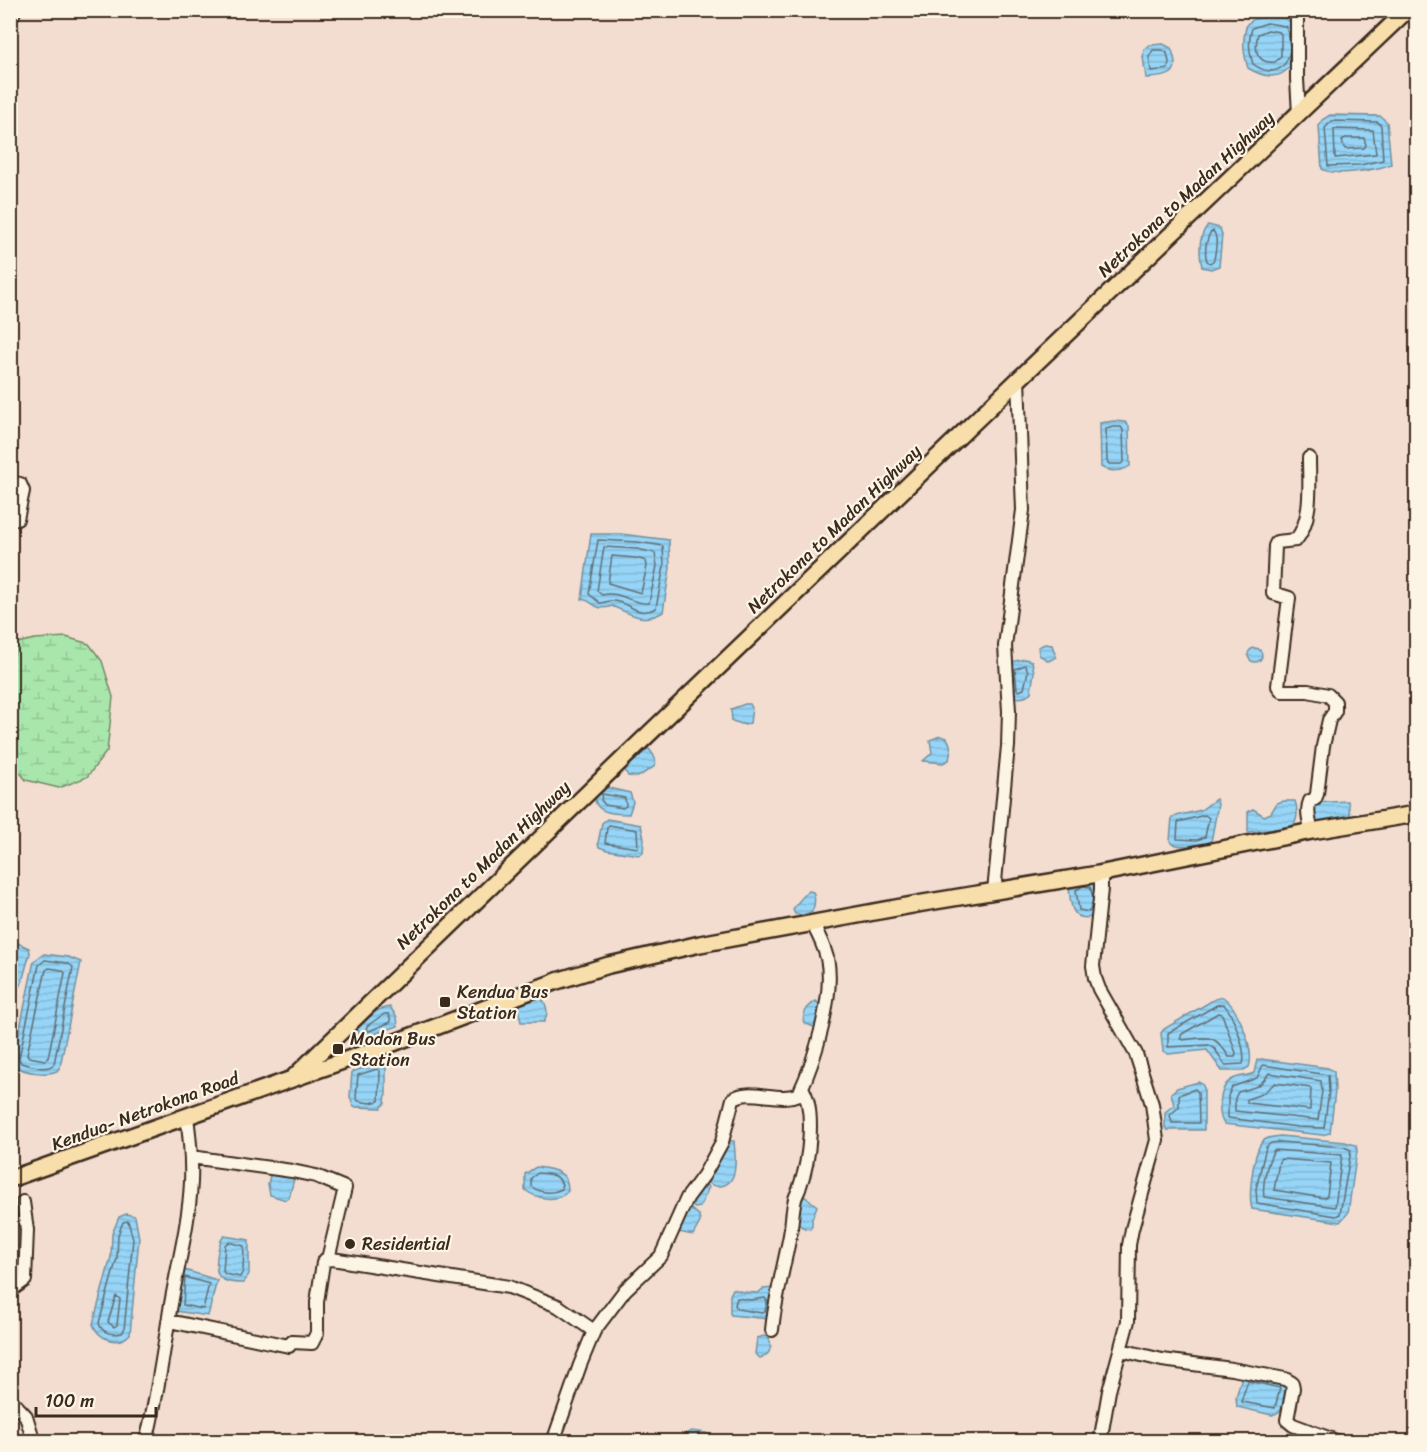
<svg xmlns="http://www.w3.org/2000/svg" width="1427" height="1452" font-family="Sriracha,sans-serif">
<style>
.wetland{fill:url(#wetland-marsh);stroke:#728865;stroke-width:1.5}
.water{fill:url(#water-rules);stroke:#7291a0;stroke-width:1.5}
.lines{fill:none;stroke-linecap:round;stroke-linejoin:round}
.shore{stroke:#5f6e75;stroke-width:1.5}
.minor-casing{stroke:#3b2a1e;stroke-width:16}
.major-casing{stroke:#3b2a1e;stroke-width:20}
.minor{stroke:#fcf5e5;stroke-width:12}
.major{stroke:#f8deab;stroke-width:15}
.poi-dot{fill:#3b2a1e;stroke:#fcf5e5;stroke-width:2}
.labels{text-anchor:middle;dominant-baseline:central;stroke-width:4.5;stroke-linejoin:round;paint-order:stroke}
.street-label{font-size:18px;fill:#3b2a1e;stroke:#fcf5e5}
.poi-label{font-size:18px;fill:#3b2a1e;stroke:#fcf5e5;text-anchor:start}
</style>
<defs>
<pattern id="wetland-marsh" width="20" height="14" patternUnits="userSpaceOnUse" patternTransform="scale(1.5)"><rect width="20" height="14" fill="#a9e6ac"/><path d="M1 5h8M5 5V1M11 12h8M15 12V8" fill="none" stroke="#92c594"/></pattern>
<pattern id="water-rules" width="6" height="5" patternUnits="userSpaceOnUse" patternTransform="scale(1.5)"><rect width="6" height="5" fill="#96d5f7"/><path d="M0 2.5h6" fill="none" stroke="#82b7d3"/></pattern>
</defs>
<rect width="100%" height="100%" fill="#f3ddd0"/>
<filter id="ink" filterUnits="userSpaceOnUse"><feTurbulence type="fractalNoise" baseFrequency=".0167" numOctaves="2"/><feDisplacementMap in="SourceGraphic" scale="12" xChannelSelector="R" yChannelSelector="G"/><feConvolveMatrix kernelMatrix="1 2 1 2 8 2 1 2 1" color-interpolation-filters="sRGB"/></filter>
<g filter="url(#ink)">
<path class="wetland" d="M66,637l23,7 13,17 11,36 -6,54 -20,26 -28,11 -33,-8 -15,-19v-92l6,-26 18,-4z"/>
<path class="water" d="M1267,17l16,1 8,4c14,35 -4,70 -43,46 -5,-16 -6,-28 -1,-44l7,-5z
M1163,44l8,4c11,27 -1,29 -25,30l-3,-21 1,-8 6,-4z
M1330,115l50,1 7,6 4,42c-14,6 -57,13 -69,5l-3,-43 3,-6z
M1208,225l12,3 2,7 -3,31 -8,3 -9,-2c-3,-14 -4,-31 6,-42z
M1114,421l11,1 4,4 1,40c-9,6 -20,6 -29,1l-1,-44z
M591,534h30l48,6 1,28 -7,44c-20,12 -32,2 -51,-6 -19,6 -15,-4 -30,-7z
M1045,644l7,1 4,12 -7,4 -10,-6 -1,-8z
M1248 655a7 7 0 1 1 14 0a7 7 0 1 1-14 0Z
M1025,659l7,2 2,11 -3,20c-4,6 -14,8 -19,2l-2,-32z
M745,704h5l2,4 -2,15 -5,2 -13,-4 -1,-12z
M940,736l7,2c5,8 4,13 2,22l-6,3 -20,-2 9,-8 -2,-13z
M643,749h6c4,5 8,10 6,17l-17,11 -10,-1 -4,-8z
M604,787l26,6 3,9 -4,12c-16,0 -39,-1 -33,-22z
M1216,799l2,5 -7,38c-13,4 -26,6 -39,2l-2,-3 2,-24 29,-7z
M1284,801h11c3,8 3,18 -2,25l-12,3 -33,3v-20l5,-3 11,7 7,-3 6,-10z
M1348,801l2,14 -2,2 -34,7 -2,-21z
M607,819l34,6 3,14 -1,14 -4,2 -32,-5 -8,-3 -1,-4 4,-20z
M1095,881l4,11 -7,25c-21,5 -22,-14 -23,-31l5,-3z
M809,891l4,1c3,7 2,13 -1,20l-10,3 -7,-1 -2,-4c1,-4 13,-17 16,-19z
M11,940l18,8 1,5 -9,32 -10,2z
M44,954l24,3 13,5 -21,105 -3,4c-12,5 -32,1 -43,-5l-1,-5 21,-100z
M531,997h10c6,8 8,17 3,25h-23l-3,-13 5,-9z
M1223,997c15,10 32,53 26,70l-7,4h-20l-15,-21 -39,4 -5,-3 -2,-18 3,-4 51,-30z
M816,1001l5,5 -2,15 -5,6 -10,-4c-3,-10 4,-17 12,-22z
M390,1007l7,10 1,9 -37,13 -4,-11c6,-10 21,-20 33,-21z
M1261,1059l67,9 6,4 1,19 -5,42 -8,2 -98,-11c-7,-10 -5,-37 7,-44 7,-5 15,-3 23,-7l3,-13z
M377,1063h5l4,3v27l-1,10 -4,5 -27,-1 -4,-10 2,-25z
M1198,1082l4,2 2,4v42h-37l-2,-3v-15l9,-7 -3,-12 6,-5z
M1280,1136l65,6 11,3 1,6 -9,62 -8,9 -88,-13c-4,-14 1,-55 10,-67 4,-5 11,-5 18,-6z
M728,1141h6c1,14 6,43 -14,45 -5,1 -9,-1 -13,-4l-1,-4z
M536,1167c17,2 33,4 32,24 -11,12 -31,8 -43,-1v-16z
M271,1171l24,4 -6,23 -3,2 -16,-5 -2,-11z
M703,1183l6,4 -9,20 -5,1 -5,-4z
M798,1196h6l13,10 -5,13v7l-2,3c-19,-1 -14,-20 -12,-33z
M686,1208h3l10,7 1,7 -7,13 -15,-3z
M126,1214l9,2 4,22 -9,96c-12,13 -32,5 -37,-10l18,-67 1,-23 7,-17z
M224,1236l25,4v34l-6,9c-6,0 -19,-1 -23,-6 -7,-6 -2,-35 4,-41z
M178,1268l39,12 -9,36 -32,-5z
M774,1288l-6,31 -37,-4 -1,-2v-18l3,-6 10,3 15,1 5,-4z
M764,1336l4,1c5,9 3,18 -8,21l-5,-4 2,-16z
M1242,1376l44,9c1,11 -1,28 -14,30l-35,-8 -1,-10z
M691,1431l15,2 9,8h-38v-2z"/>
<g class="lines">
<path class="shore" d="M1268,30l11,2 2,2v23l-6,5c-19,2 -21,-13 -17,-28z
M1290,48l-2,-16 -3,-6 -18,-3 -15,5c-4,13 -3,23 1,36 18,13 34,7 37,-15
M1153,50h9l5,3 2,9 -1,7 -17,2 -2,-14z
M1332,121l46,1 3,4 2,34 -23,5 -32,1 -3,-38z
M1334,129l39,1 3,24 -41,4z
M1345,138h19l2,7 -2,3 -19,1 -3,-8z
M1213,231c6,7 2,21 1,29l-4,3 -3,-2c-3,-9 -1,-19 3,-28z
M1121,427l2,3 1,32 -3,2h-12l-2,-3 -1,-32 7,-2z
M598,540l40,2 25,4 1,20 -8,42c-18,10 -26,-5 -42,-7 -5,-1 -10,2 -14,2l-11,-9z
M604,547l33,2 18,4 2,13 -8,37c-17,2 -29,-13 -47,-8l-5,-4z
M612,556l24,2 10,3 1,5 -6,27 -33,-10z
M1025,665l3,6 -4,18 -5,2 -2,-2 -2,-20z
M602,794l23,4 1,8 -3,2 -18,-3 -4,-5z
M1205,815l4,3 -4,19 -8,3 -20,-1 1,-17z
M609,825l28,5 1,18 -33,-5 2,-15z
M1092,905l-3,7 -10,-2 -3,-20 7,-4 7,1 3,10
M45,960l22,3 6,4 -19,97c-8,8 -23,1 -33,-1l-2,-5 20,-93z
M49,968l13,2 3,3 -17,85 -3,2 -16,-3 -2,-3 19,-84z
M1223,1004c10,8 24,48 20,60l-18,1 -10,-16 -6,-4 -41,2v-14l49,-28z
M1218,1013l4,1 14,39 -1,4h-6c-15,-24 -20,-20 -46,-17l-3,-2 2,-4z
M384,1014h5l2,8 -22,9 -3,-1 1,-4z
M1263,1065l65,10 1,16 -5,37 -26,-1 -70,-9v-22l4,-9 25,-9z
M377,1069l3,2 -1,30 -9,2 -12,-2 -2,-4 2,-22z
M1269,1073l52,8 1,10 -4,29 -83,-9v-13l3,-6c16,-5 21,-3 31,-19z
M1275,1083l36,5 -1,22 -63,-7v-4l15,-5z
M1195,1089l3,3 1,31h-27l-2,-8 9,-8v-12z
M1280,1142l64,5 7,3 -11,64 -4,2 -79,-13 -1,-14 10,-42 5,-4z
M1274,1150l68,5 -7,52 -71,-10c-2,-13 3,-35 10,-47z
M1281,1159l50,4 -4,33 -3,2 -50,-8 5,-28z
M538,1173c11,1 25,2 24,16 -10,5 -23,4 -31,-3v-8z
M128,1221l5,18 -9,91 -2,3c-9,2 -20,1 -23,-10l18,-65 1,-23 5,-13z
M228,1242l16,4 -1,25 -3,6 -15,-3 -2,-3 2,-26z
M185,1277l24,7 -6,25 -20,-4z
M116,1296l4,3 -3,26 -3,2 -6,-5z
M737,1298l13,2 15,-2 2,3 -2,11 -3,1 -25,-4 -2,-4z
M1248,1381l32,7 -5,20 -33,-6v-4z"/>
<g class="minor-casing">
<path id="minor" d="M1297,10v69l2,35
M10,20l5,-10
M1309,458c0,26 4,61 -13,82l-19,2 -2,4 -2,47 16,5 -11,88 4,5h26l20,4 7,7v9l-6,9 -6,26 -6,48 -2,5 -5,2c-4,9 -1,20 2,30
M10,482l10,2 3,7 -6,28
M1098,874l3,5v10l-8,77 2,12 4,11 37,65 16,50 5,36 -25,89 -3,16 -1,76 -19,70 -9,51
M994,892l14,-146 1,-35 -4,-65 18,-136 -5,-131
M191,1157l101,14 24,5 29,12 -17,71
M10,1291l15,-11 2,-50 -4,-28
M169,1321l120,25 3,-4 20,1 5,-10v-31l6,-39 2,-3 7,-1 177,28 49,19 36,25
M772,1330c3,-32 12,-63 18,-95 2,-11 2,-24 5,-36 1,-4 4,-8 5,-13 9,-24 16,-76 2,-98
M1121,1350l41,10 70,9 53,10 7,4 1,5 -6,32 6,5 46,17
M10,1399l16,17 8,26
M146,1442c11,-44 17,-88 24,-132 7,-43 19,-85 21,-128 1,-22 -1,-43 -4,-65
M553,1442l27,-77 14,-34 31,-41 36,-34 26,-58 17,-23 18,-33 11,-43c16,-12 46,4 66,-5 16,-34 36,-100 28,-136 -3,-12 -9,-24 -15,-35"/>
</g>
<g class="major-casing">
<path id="major" d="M292,1079c241,-235 484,-467 727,-700 128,-123 259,-245 388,-369
M10,1179l378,-134 169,-64 52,-16 91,-21 223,-41 175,-29 214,-43 104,-17"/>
</g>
<use href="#minor" class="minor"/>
<use href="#major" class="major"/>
</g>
</g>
<g class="poi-dot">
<rect x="439" y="996" width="12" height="12" rx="3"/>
<rect x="332" y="1043" width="12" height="12" rx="3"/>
<circle cx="350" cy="1244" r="6"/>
</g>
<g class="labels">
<g class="street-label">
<text transform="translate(1186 194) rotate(-43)">Netrokona to Madan Highway</text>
<text transform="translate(834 529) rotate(-44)">Netrokona to Madan Highway</text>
<text transform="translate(483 865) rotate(-44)">Netrokona to Madan Highway</text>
<text transform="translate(145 1111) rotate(-20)">Kendua- Netrokona Road</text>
</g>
<g class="poi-label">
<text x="457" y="992">Kendua Bus<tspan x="457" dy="21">Station</tspan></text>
<text x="350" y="1039">Modon Bus<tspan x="350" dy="21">Station</tspan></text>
<text x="362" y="1244">Residential</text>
</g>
</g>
<rect width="1427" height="1452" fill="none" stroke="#fcf5e5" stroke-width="36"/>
<rect x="18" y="18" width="1391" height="1416" fill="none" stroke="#3b2a1e" stroke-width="2" filter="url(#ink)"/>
<path d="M36 1407v9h120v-9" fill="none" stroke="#3b2a1e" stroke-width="3"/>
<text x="45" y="1407" font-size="18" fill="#3b2a1e" stroke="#fcf5e5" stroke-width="4.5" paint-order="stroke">100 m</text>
</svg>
